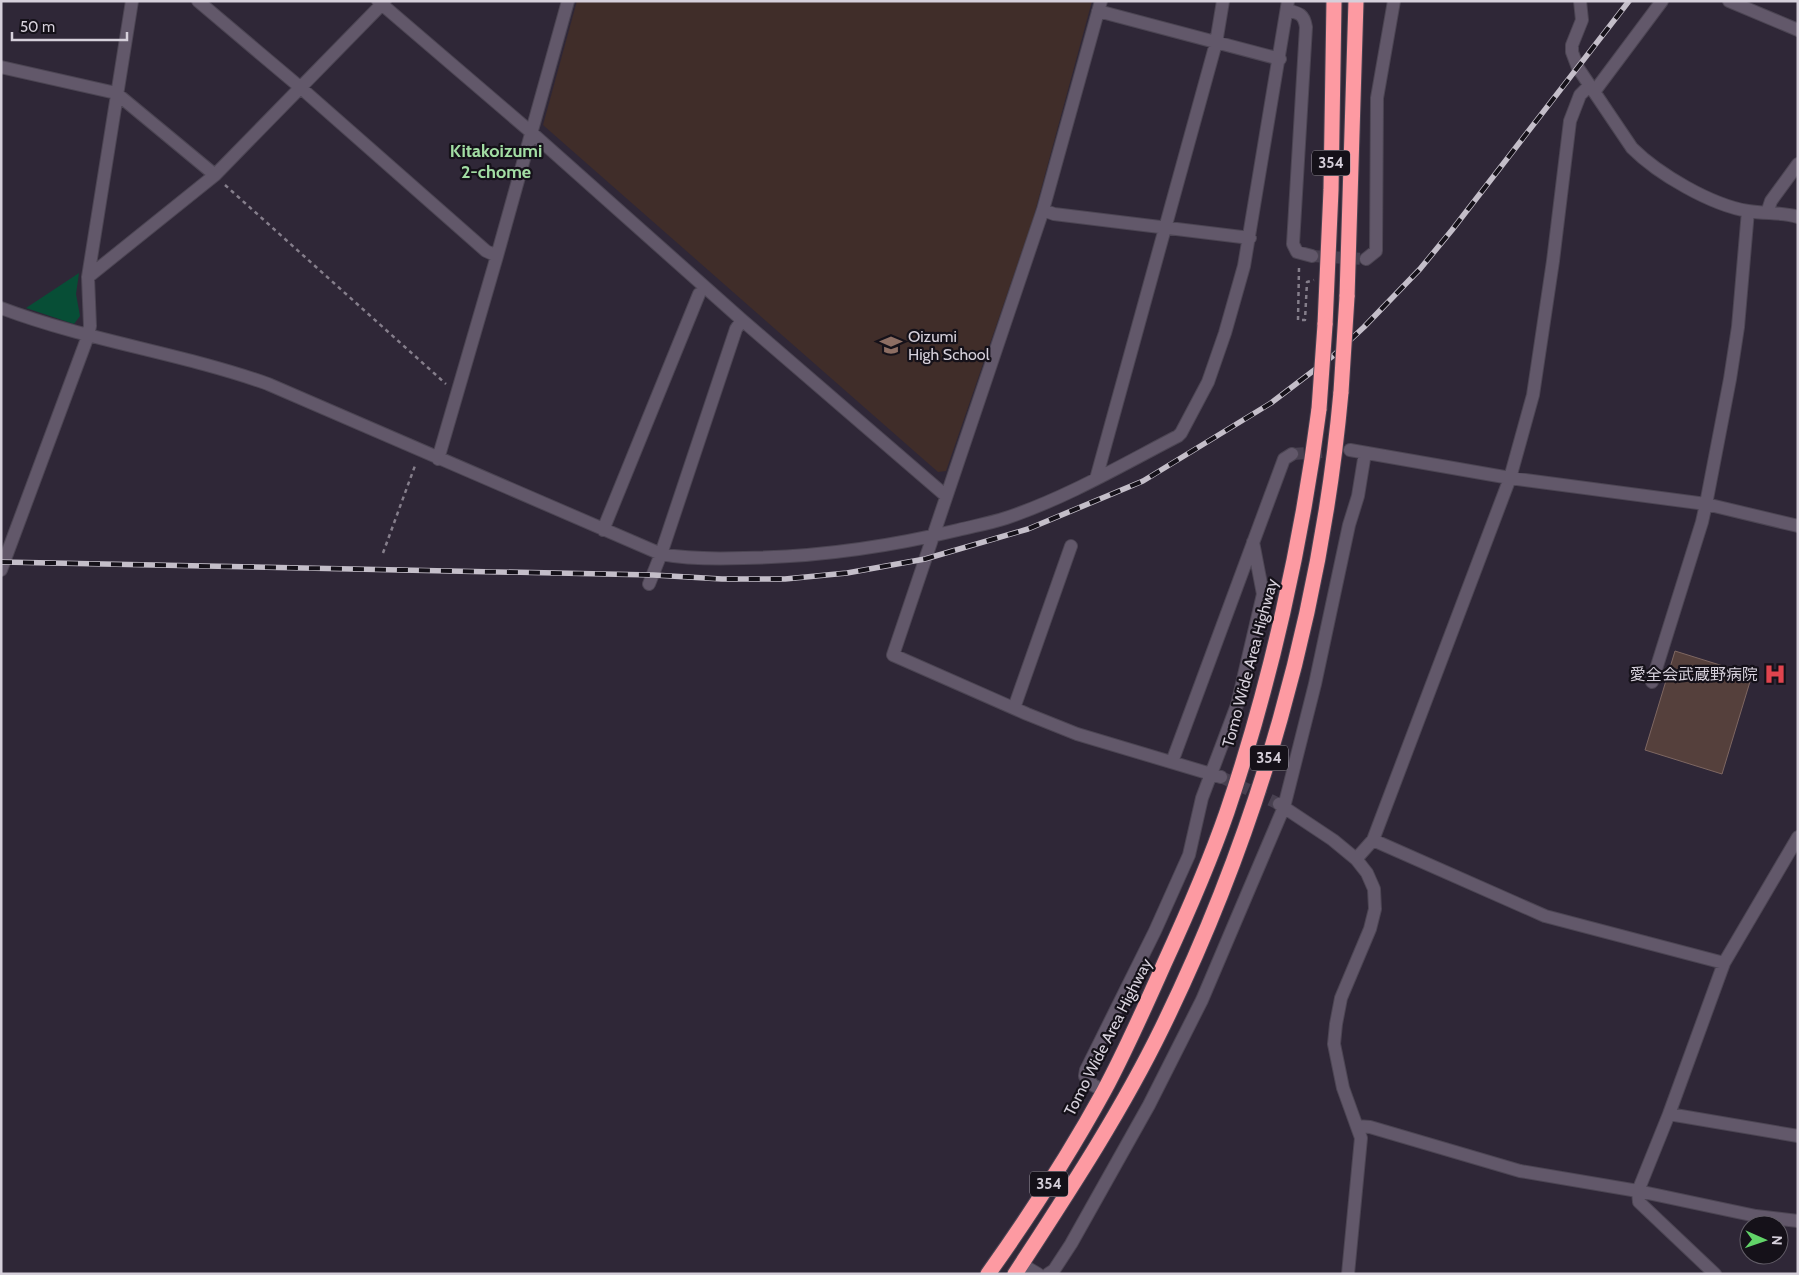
<svg xmlns="http://www.w3.org/2000/svg" width="1799" height="1275" font-family="Cabin,'Noto Sans JP',sans-serif">
<style>
.education{fill:#402d29}
.green{fill:#074e36}
.building{fill:#55403c;stroke:#7e6762}
.lines{fill:none;stroke-linecap:round;stroke-linejoin:round}
.minor-tunnel{stroke:#484050;stroke-width:12;stroke-dasharray:12 6;stroke-linecap:butt}
.minor-casing{stroke:#4c4553;stroke-width:14}
.highway-casing{stroke:#4c4553;stroke-width:17}
.path{stroke:#857e8b;stroke-width:2.5;stroke-dasharray:4 4;stroke-linecap:butt}
.minor{stroke:#62586a;stroke-width:12}
.highway{stroke:#fd9aa2;stroke-width:15}
.rail-casing{stroke:#c4bec9;stroke-width:5.5}
.rail{stroke:#151119;stroke-width:4;stroke-dasharray:11;stroke-linecap:butt}
.highway-bridge-casing{stroke:#4c4553;stroke-width:17;stroke-linecap:butt}
.highway-bridge{stroke:#fd9aa2;stroke-width:15}
.labels{text-anchor:middle;dominant-baseline:central;stroke-width:4.5;stroke-linejoin:round;paint-order:stroke}
.shield{fill:#151119;stroke:#9c97a1;stroke-width:1}
.shield-label{font-size:15px;font-weight:bold;fill:#d6d0db}
.poi-label{font-size:16px;fill:#d6d0db;stroke:#151119;text-anchor:start}
.street-label{font-size:16px;fill:#d6d0db;stroke:#151119}
.neighbourhood-label{font-size:18px;font-weight:bold;fill:#a2dda3;stroke:#151119}
</style>
<rect width="100%" height="100%" fill="#2f2737"/>
<path class="education" d="M577,1h515l-59,218 -87,252 -8,1 -395,-347z"/>
<path class="green" d="M79,273l-3,21 4,22 -6,8 -48,-16z"/>
<path class="building" d="M1675,651l77,24 -30,99 -77,-24z"/>
<g class="lines">
<path class="minor-tunnel" d="M1312,256l54,3
M1292,454l58,-4
M1221,777l58,27"/>
<g class="minor-casing">
<path id="minor" d="M198,1l103,87 185,163 11,5
M378,1l154,132 210,187 204,176
M1101,1l-58,209 -150,445 134,59 50,20 144,43
M1580,1l2,19 -10,25v7l6,16 54,80c26,26 79,57 116,63 17,3 34,1 50,6
M1729,1l69,29
M1287,10c12,3 17,4 19,17l-13,217 4,8 15,4
M1098,11l182,48
M1,67l115,26 99,82
M1594,92l68,-91
M1043,210l11,4 196,24
M1767,213l4,-12 27,-37
M1366,259l10,-8 1,-153 17,-97
M88,277l127,-102 170,-174
M1,308c87,33 180,45 267,76l393,170c27,5 56,5 83,4 73,-1 144,-11 214,-28 16,-4 33,-7 48,-12 60,-20 116,-53 172,-82l3,-3 27,-51 17,-49 19,-67 44,-265
M1350,450l160,28 196,26 92,22
M438,459l59,-203 71,-255
M1096,479l120,-436 7,-42
M603,530l96,-236
M1,570l87,-234 2,-10 -2,-49 44,-276
M649,584l12,-30 75,-225 6,-9
M1652,682l50,-160 4,-18 24,-125 8,-52 10,-116
M1014,708l57,-162
M1172,762l112,-303 8,-5
M1279,804l54,36 23,19 11,14 7,16 1,20 -5,20 -29,69 -5,26 -2,20 9,44 18,50 -13,136
M1373,840l172,76 179,47
M1356,859l17,-19 137,-362 23,-83 20,-134 17,-140 10,-26 9,-9
M1104,1091l-11,-6 -8,-9 1,-6 69,-139 34,-76 13,-57 35,-93 26,-111 -10,-52
M1669,1114l129,22
M1357,1126l13,1 150,44 118,20 118,25 42,5
M1021,1264l17,10
M1048,1274l6,-4 17,-26 78,-139 53,-105 82,-193 31,-123 34,-159 9,-29 7,-43
M1715,1274l-76,-72 -1,-11 31,-77 55,-151 74,-126"/>
</g>
<g class="highway-casing">
<path id="highway" d="M1347,297l9,-296
M1325,325l6,-135 3,-189
M988,1274c42,-59 81,-119 116,-183 22,-41 41,-84 60,-127 23,-50 45,-100 63,-152 43,-127 75,-270 92,-403
M1015,1274c52,-80 105,-160 147,-246 97,-199 159,-415 179,-636"/>
</g>
<path class="path" d="M225,185l221,199
M1299,268l-1,52h7l2,-38 7,-2
M383,553l33,-90"/>
<use href="#minor" class="minor"/>
<use href="#highway" class="highway"/>
<g class="rail-casing">
<path id="rail" d="M1,562l652,13 69,4h63l62,-6 78,-14 103,-30 115,-48 128,-78 63,-48 30,-28 56,-58 32,-39 177,-229"/>
</g>
<use href="#rail" class="rail"/>
<g class="highway-bridge-casing">
<path id="highway-bridge" d="M1341,392l6,-95
M1319,409l6,-84"/>
</g>
<use href="#highway-bridge" class="highway-bridge"/>
</g>
<defs>
<g id="school-bare" transform="scale(1.725)"><path d="M0-5L7-2L0 1L-7-2ZM-4 1L0 2.5L4 1V4Q0 6-4 4Z" fill="#8d6e63" stroke="#151119" stroke-width="2.5" paint-order="stroke"/></g>
<g id="hospital-bare" transform="scale(1.725)"><path d="M-5-5h3v3.5h4V-5h3V5h-3V1.5h-4V5h-3Z" fill="#e0444e" stroke="#151119" stroke-width="2.5" paint-order="stroke"/></g>
</defs>
<g fill-rule="evenodd">
<use href="#school-bare" x="891" y="345"/>
<use href="#hospital-bare" x="1775" y="674"/>
</g>
<g class="labels">
<g class="shield">
<rect x="1312" y="150.5" width="38" height="25" rx="4"/>
<rect x="1250" y="745.5" width="38" height="25" rx="4"/>
<rect x="1030" y="1171.5" width="38" height="25" rx="4"/>
</g>
<g class="shield-label">
<text x="1331" y="163">354</text>
<text x="1269" y="758">354</text>
<text x="1049" y="1184">354</text>
</g>
<g class="poi-label">
<text x="908" y="336">Oizumi<tspan x="908" dy="18">High School</tspan></text>
<text x="1758" y="674" text-anchor="end">愛全会武蔵野病院</text>
</g>
<g class="street-label">
<text transform="translate(1250 663) rotate(-75)">Tomo Wide Area Highway</text>
<text transform="translate(1108 1037) rotate(-63)">Tomo Wide Area Highway</text>
</g>
<g class="neighbourhood-label">
<text x="496" y="151">Kitakoizumi<tspan x="496" dy="21">2-chome</tspan></text>
</g>
</g>
<rect width="1799" height="1275" fill="none" stroke="#d6d0db" stroke-width="5"/>
<g transform="translate(1764 1240) rotate(92)"><circle r="24" fill="#151119" stroke="#625d67"/>
<path d="M0-4L9 19L0 12L-9 19Z" fill="#62d469"/>
<text y="-8" font-size="14" font-weight="bold" text-anchor="middle" fill="#d6d0db">N</text>
</g>
<path d="M12 32v8h115v-8" fill="none" stroke="#d6d0db" stroke-width="2.5"/>
<text x="20" y="32" font-size="15" fill="#d6d0db" stroke="#151119" stroke-width="4" paint-order="stroke">50 m</text>
</svg>
